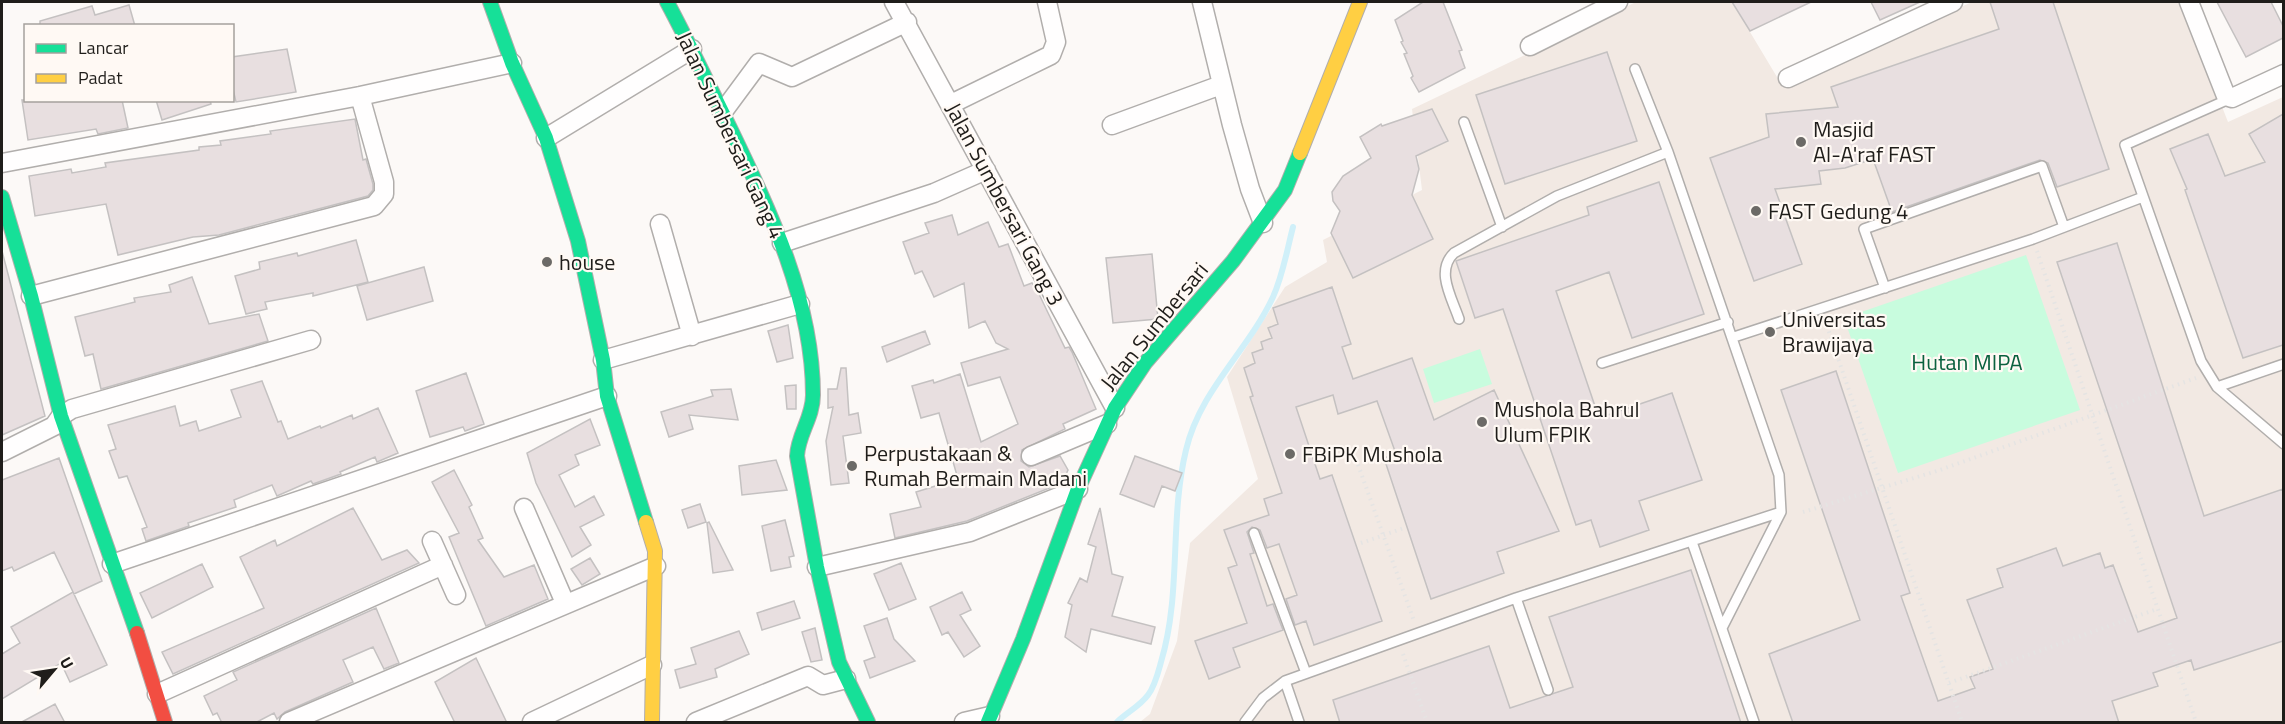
<svg xmlns="http://www.w3.org/2000/svg" width="2285" height="724" font-family="'Titillium Web',sans-serif">
<style>
.built{fill:#f2e9e3}
.green{fill:#c8fcde}
.lines{fill:none;stroke-linecap:round;stroke-linejoin:round}
.stream{stroke:#d0f0f9;stroke-width:6}
.building{fill:#e8dfe0;stroke:#c4c1c1;stroke-width:1.5}
.lane-casing{stroke:#b1aeac;stroke-width:12}
.street-casing{stroke:#b1aeac;stroke-width:21}
.fast-casing{stroke:#b1aeac;stroke-width:16}
.slow-casing{stroke:#b1aeac;stroke-width:16}
.jam-casing{stroke:#b1aeac;stroke-width:16}
.path{stroke:#e5e4e3;stroke-width:4;stroke-dasharray:1.5 4.5;stroke-linecap:butt}
.lane{stroke:#fffefe;stroke-width:9}
.street{stroke:#fffefe;stroke-width:18}
.fast{stroke:#16e098;stroke-width:14}
.slow{stroke:#ffcf43;stroke-width:14}
.jam{stroke:#f24e42;stroke-width:14}
.poi-dot{fill:#6c6a67;stroke:#fff9f4;stroke-width:2}
.labels{text-anchor:middle;dominant-baseline:central;stroke-width:4.5;stroke-linejoin:round;paint-order:stroke}
.poi-label{font-size:22px;fill:#1f1d1a;stroke:#fff9f4;text-anchor:start}
.street-label{font-size:22px;fill:#1f1d1a;stroke:#fff9f4}
.park-label{font-size:22px;fill:#0a613e;stroke:#fff9f4}
</style>
<rect width="100%" height="100%" fill="#fcf9f7"/>
<path class="built" d="M1636,2h96l51,85 189,-85h209l47,120 55,-25v625h-1143l10,-8 27,-73 13,-98 68,-64 -31,-102 58,-90 42,-25 -4,-22 99,-50 -10,-81z"/>
<path class="green" d="M2026,255l54,155 -182,63 -54,-155z
M1480,349l12,35 -58,19 -11,-34z"/>
<g class="lines">
<path class="stream" d="M1117,722c9,-9 23,-16 31,-27 7,-9 10,-22 13,-33 21,-70 8,-142 25,-212 14,-60 62,-99 87,-153 10,-22 14,-47 20,-70"/>
</g>
<path class="building" d="M1423,2h20l19,48 -3,1 6,17 -46,24 -8,-14 2,-2 -9,-22 3,-1 -6,-11 2,-1 -8,-21z
M1732,2h79l-61,29z
M1871,2h49l-40,18z
M1990,2h63l56,167 -52,18 -9,-24 -8,-3 -148,52 -19,-53 -28,9 -26,3 2,13 -46,5 27,75 -48,17 -44,-123 59,-21 -3,-23 72,-7 -7,-20 168,-58z
M2217,2h54l12,24v12l-37,19z
M129,5l6,21h-95v-5l52,-15 3,9z
M287,49l9,43 -60,10 -4,-17v-28z
M1607,52l30,89 -132,43 -29,-89z
M22,100h100l6,28 -30,6 -2,-5 -68,11z
M156,100h54l1,4 -49,16z
M1432,109l16,32 -32,15 3,13 -7,26 21,44 -80,39 -22,-45 9,-22 -7,-10 -1,-9 11,-16 28,-18 -11,-21 21,-13 1,2z
M2283,114v231l-40,13 -58,-168 2,-1 -17,-40 38,-15 17,42 40,-14 -16,-28z
M355,119l8,41 3,-1 7,25v6l-5,6 -149,39 -26,2 -75,18 -12,-51 -71,12 -6,-40 42,-7 1,4 34,-6 -1,-4 94,-13v-3l22,-2 -1,-4 51,-7 -1,-3z
M1659,182l45,132 -72,24 -23,-66 -53,19 43,127 73,-25 30,87 -63,21 10,29 -49,17 -9,-27 -15,5 -73,-216 -28,9 -19,-57 133,-46 -2,-8z
M952,215l6,20 30,-13 11,25 9,-3 16,42 8,-3 6,9 27,56 4,-1 3,5 24,57 -33,15 2,5 -43,21 -1,11 8,6 31,-11 8,14 -6,13 -95,38 -72,17 -5,-24 31,-7 -5,-15 42,-13 -19,-66 -18,5 -9,-32 21,-6 1,3 26,-9 21,68 37,-18 -18,-47 -32,9 -7,-23 47,-14 -12,-6 -11,-22 -16,7 -5,-45 -30,14 -12,-26 -7,3 -12,-32 26,-9 -4,-10z
M356,240l12,42 -55,14v-3l-48,9 2,7 -21,5 -11,-38 25,-7 -1,-7 38,-9 1,3z
M2117,243l87,273 79,-27v152l-89,29 -3,-10 -38,13 5,13 -46,15 7,22h-326l-24,-69 91,-34 -79,-230 55,-19 74,222 -9,3 37,105 37,-13 -5,-11 23,-8 -26,-69 36,-13 -6,-18 59,-21 7,18 37,-13 5,15 8,-3 25,67 39,-14 -120,-356z
M2,251l43,165 -43,19z
M1152,254l6,65 -45,4 -7,-65z
M424,267l9,34 -66,19 -10,-34z
M192,277l17,47 50,-10 9,27 -167,48 -8,-35 -8,2 -10,-39 60,-15 -1,-4 37,-6 -2,-7z
M1332,287l19,57 -9,3 11,32 59,-21 22,62 60,-30 65,141 -62,21 7,21 -73,26 -47,-141 12,-4 -19,-53 -39,13 -5,-19 -37,12 24,72 12,-4 50,146 -68,24 -8,-24 -11,4 -9,-26 11,-4 -18,-51 -12,4 -7,-18 -8,-3 -5,5 7,21 -4,1 17,52 6,-2 10,26 -50,18 7,19 -31,12 -14,-38 52,-18 -19,-55 9,-3 -13,-35 45,-15 -5,-16 18,-6 -32,-96 3,-1 -9,-28 11,-5 -3,-10 11,-4 -2,-7 11,-4 -4,-10 10,-4 -5,-16z
M788,325l5,33 -16,4 -9,-31z
M925,331l5,13 -43,18 -5,-15z
M841,368h5l3,47 9,-2 3,20 -18,3 6,47 -18,2 -5,-44 7,-34 -5,1v-19h9z
M466,373l18,51 -19,7 -2,-4 -33,10 -14,-46z
M262,381l16,41 3,-1 7,18 32,-13 1,2 31,-13 1,4 25,-11 20,45 -21,9 -2,-5 -35,15 1,2 -28,10 -2,-3 -34,15 -5,-11 -38,15 2,7 -48,16 1,3 -43,15 -4,-12 5,-2 -20,-51 -8,2 -10,-27 7,-2 -8,-24 67,-19 5,20 16,-5 3,10 42,-14 -10,-27z
M796,385v24h-9l-2,-23z
M731,389l7,31 -49,-5 4,14 -24,8 -8,-25 52,-16 -2,-6z
M590,419l10,26 -25,10 4,10 -20,10 16,32 19,-11 10,19 -24,12 11,18 -19,12 -36,-74 -9,-30z
M1135,456l47,17 -7,18 -13,-5 -8,21 -34,-13z
M59,458l43,123 -28,13 -20,-42 -40,19 -2,-4 -10,4v-91z
M776,460l11,30 -45,5 -3,-29z
M454,470l18,35 -3,2 14,31 -5,2 26,37 30,-12 14,34 -62,27 -37,-89 10,-4 -27,-51z
M700,504l6,18 -18,6 -6,-18z
M353,508l29,52 25,-10 12,13 -246,111 -11,-22 102,-44 -24,-51 35,-17 2,6z
M1100,508l12,66 11,3 -11,39 43,11 -4,17 -60,-15 -5,23 -21,-15 7,-32 -4,-2 12,-25 7,4 9,-35 -8,-3z
M785,520l9,36 -5,1 2,10 -20,4 -9,-45z
M709,522l24,48 -20,3 -6,-50z
M590,558l10,16 -18,11 -11,-16z
M901,563l15,36 -27,11 -15,-36z
M202,564l11,23 -61,31 -12,-25z
M1691,570l50,153h-401l-7,-23 156,-54 21,62 63,-21 -24,-70z
M73,592l34,73 -37,17 -9,-19 -59,36v-45l18,-11 -9,-16z
M962,592l9,18 -11,5 20,31 -16,11 -16,-25 -6,3 -12,-28z
M794,601l6,17 -38,12 -5,-17z
M376,608l23,55 -15,6 -11,-22 -30,13 10,22 -68,30 -8,7 -3,-6 -19,10h-33l-5,-10 -4,2 -9,-19 33,-16 -4,-8z
M887,618l7,21 21,22 -45,17 -6,-17 11,-4 -11,-31z
M815,628l7,32 -11,2 -9,-30z
M739,631l10,23 -34,15 2,8 -37,11 -5,-18 21,-6 -5,-16z
M476,658l31,65h-52l-20,-41z
M55,704l10,19h-45z"/>
<g class="lines">
<g class="lane-casing">
<path id="lane" d="M1635,69l33,83 111,323 2,37 -59,116
M2229,99l-104,46 76,216 16,26 67,57
M1464,122l38,105
M1885,288l-21,-59 178,-63 22,61
M1459,319c-7,-21 -24,-48 -5,-66l103,-57 111,-44
M1734,337l299,-98 110,-42
M1602,363l126,-41
M2217,387l67,-23
M1254,533l52,140
M1692,542l62,180
M1516,598l32,92
M1285,681l14,41
M1245,722l18,-24 22,-17 231,-83 265,-86"/>
</g>
<g class="street-casing">
<path id="street" d="M894,2l221,406
M1202,2l30,123 18,64 13,34
M2189,2l37,94 6,2 52,-24
M1530,46l88,-44
M1788,78l165,-76
M951,104l100,-49 5,-13 -9,-40
M722,113l37,-50 33,14 115,-55
M1112,125l109,-40
M546,138l146,-89
M2,163l358,-67 152,-33
M660,224l32,112
M782,243l152,-50 52,-23
M31,296l343,-90 10,-12v-12l-24,-86
M603,360l197,-56
M2,452l52,-26 7,-10 11,-7 239,-69
M1031,456l76,-32
M524,508l41,95
M432,541l24,54
M112,564l495,-168
M817,567l153,-35 108,-43
M157,694l286,-129
M289,722l367,-156
M532,722l120,-57
M696,722l112,-46 15,9 23,-6
M964,722l26,-6"/>
</g>
<g class="fast-casing">
<path id="fast" d="M490,2l22,61 34,75 32,103 25,119 4,36 39,126
M667,2c22,41 42,84 63,126 40,83 83,173 83,267 0,23 -15,39 -16,61l20,111 22,95 29,60
M2,197l29,99 30,120 76,217
M988,722l35,-83 55,-150 37,-81 30,-45 88,-102 52,-71 15,-37"/>
</g>
<g class="slow-casing">
<path id="slow" d="M1300,153l60,-151
M646,522l9,29 -3,171"/>
</g>
<g class="jam-casing">
<path id="jam" d="M137,633l28,89"/>
</g>
<path class="path" d="M2037,251l159,471
M1825,320l137,402
M1356,459l58,162
M1803,512l137,-42 256,-92
M1361,543l43,-15
M1403,654l24,68
M1949,683l208,-74"/>
<use href="#lane" class="lane"/>
<use href="#street" class="street"/>
<use href="#fast" class="fast"/>
<use href="#slow" class="slow"/>
<use href="#jam" class="jam"/>
</g>
<g class="poi-dot">
<circle cx="1801" cy="142" r="6"/>
<circle cx="1756" cy="211" r="6"/>
<circle cx="547" cy="262" r="6"/>
<circle cx="1770" cy="332" r="6"/>
<circle cx="1482" cy="422" r="6"/>
<circle cx="1290" cy="454" r="6"/>
<circle cx="852" cy="466" r="6"/>
</g>
<g class="labels">
<g class="poi-label">
<text x="1813" y="129">Masjid<tspan x="1813" dy="25">Al-A'raf FAST</tspan></text>
<text x="1768" y="211">FAST Gedung 4</text>
<text x="559" y="262">house</text>
<text x="1782" y="319">Universitas<tspan x="1782" dy="25">Brawijaya</tspan></text>
<text x="1494" y="409">Mushola Bahrul<tspan x="1494" dy="25">Ulum FPIK</tspan></text>
<text x="864" y="453">Perpustakaan &amp;<tspan x="864" dy="25">Rumah Bermain Madani</tspan></text>
<text x="1302" y="454">FBiPK Mushola</text>
</g>
<g class="street-label">
<text transform="translate(731 135) rotate(65)">Jalan Sumbersari Gang 4</text>
<text transform="translate(1005 204) rotate(62)">Jalan Sumbersari Gang 3</text>
<text transform="translate(1154 326) rotate(-51)">Jalan Sumbersari</text>
</g>
<g class="park-label">
<text x="1967" y="362">Hutan MIPA</text>
</g>
</g>
<rect width="2285" height="724" fill="none" stroke="#1f1d1a" stroke-width="6"/>
<rect x="24" y="24" width="210" height="78" fill="#fff9f4" stroke="#a5a19d" stroke-width="1.5"/>
<rect x="36" y="44" width="30" height="9" fill="#16e098" stroke="#a5a19d" stroke-width="1.5"/>
<text x="78" y="54" font-size="18" fill="#1f1d1a">Lancar</text>
<rect x="36" y="74" width="30" height="9" fill="#ffcf43" stroke="#a5a19d" stroke-width="1.5"/>
<text x="78" y="84" font-size="18" fill="#1f1d1a">Padat</text>
<g transform="translate(54 670) rotate(61)" stroke="#fff9f4" stroke-width="4.5" paint-order="stroke">
<path d="M0-4.5L10 22L0 15L-10 22Z" fill="#1f1d1a"/>
<text y="-9" font-size="16" font-weight="bold" text-anchor="middle" fill="#1f1d1a">U</text>
</g>
</svg>
